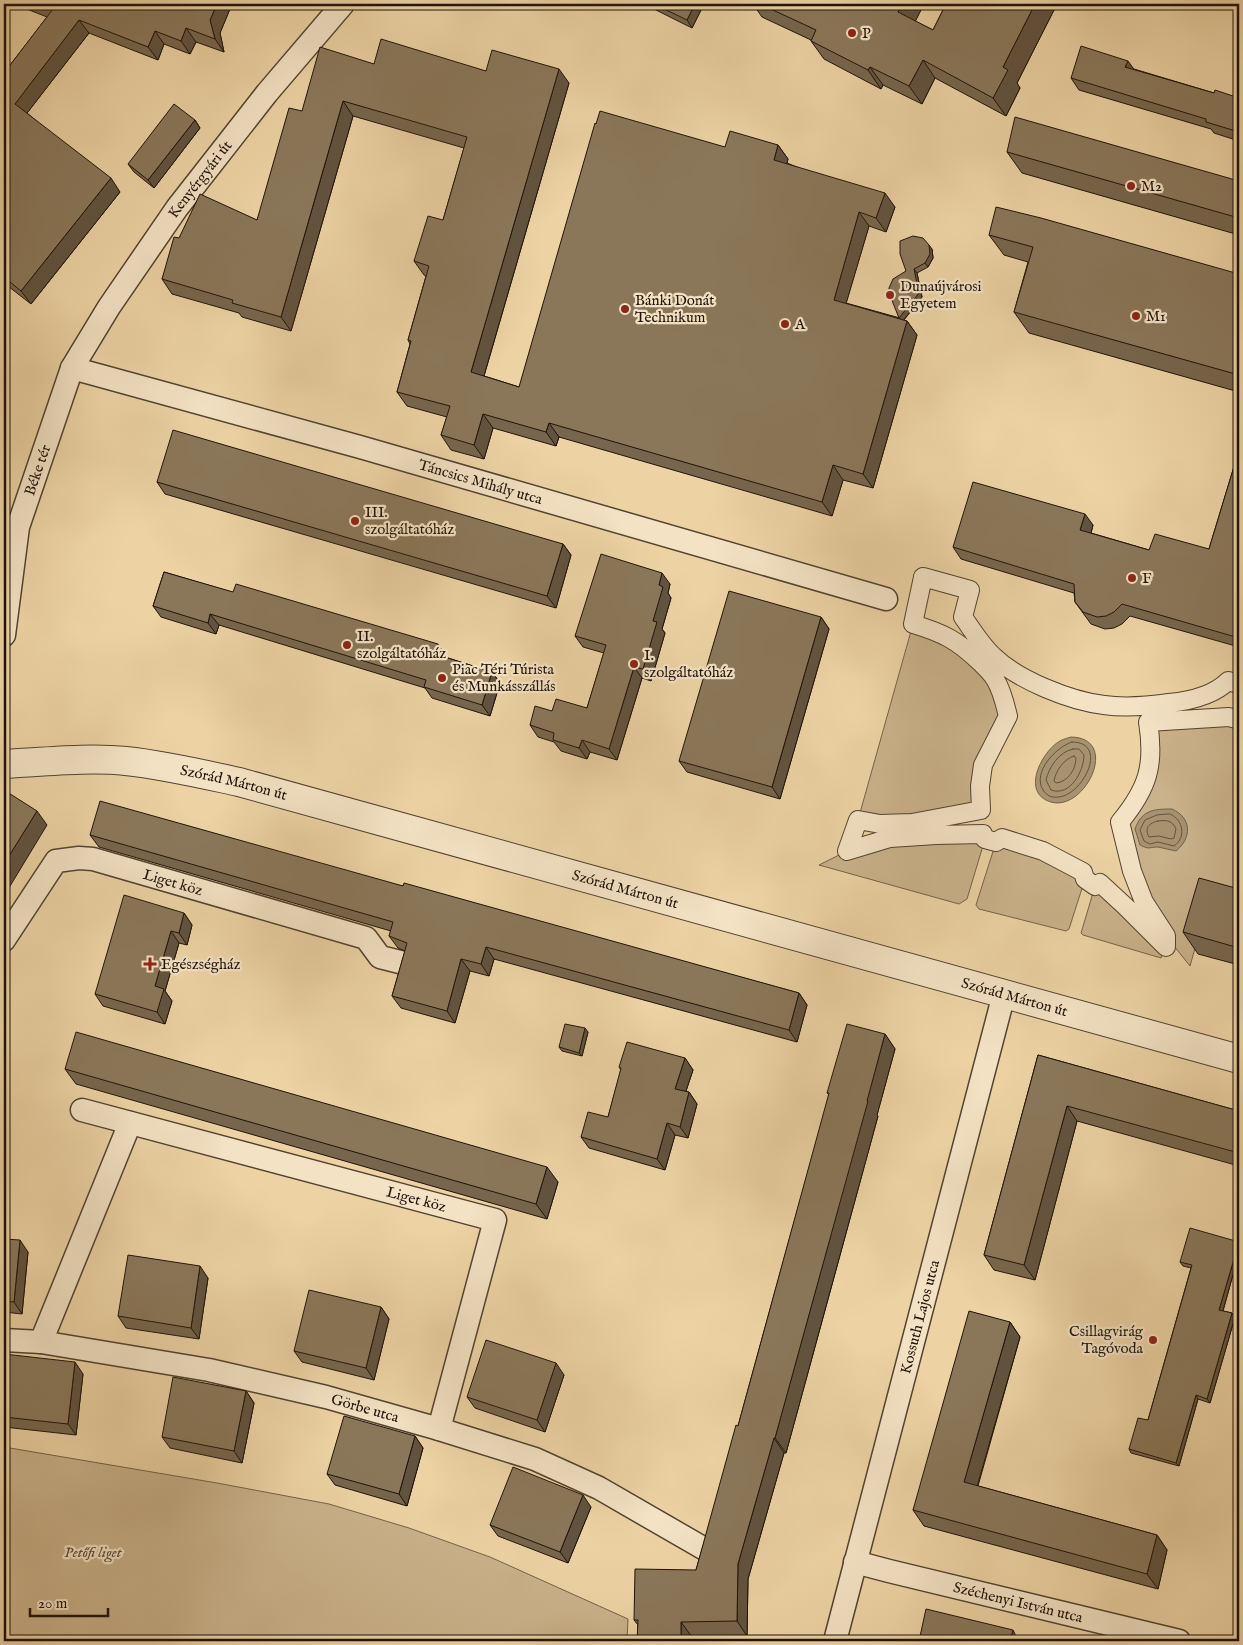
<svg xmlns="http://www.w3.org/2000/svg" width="1243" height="1645" font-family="'IM FELL English',serif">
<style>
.green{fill:#cab28a;stroke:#74624a}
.water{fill:#a79270;stroke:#715f47}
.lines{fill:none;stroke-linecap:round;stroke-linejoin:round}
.shore{stroke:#63523d;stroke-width:1}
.pedestrian-casing{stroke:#524330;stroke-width:20}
.minor-casing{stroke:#524330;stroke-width:25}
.tertiary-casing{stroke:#524330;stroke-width:30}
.pedestrian{stroke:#f3e2c4;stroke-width:18}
.minor{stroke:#f3e2c4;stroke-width:22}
.tertiary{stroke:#f3e2c4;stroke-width:28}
.wall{fill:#77664d;stroke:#1f130a}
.shaded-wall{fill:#61533f;stroke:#1f130a}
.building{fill:#8a775a;stroke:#1f130a}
.poi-dot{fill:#8f2418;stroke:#f3e2c4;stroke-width:2}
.labels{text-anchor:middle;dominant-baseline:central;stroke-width:4.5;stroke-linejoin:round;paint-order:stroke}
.poi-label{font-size:15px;fill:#1f130a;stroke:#f3e2c4;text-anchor:start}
.street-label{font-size:15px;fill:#1f130a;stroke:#f3e2c4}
.park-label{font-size:15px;font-style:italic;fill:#5b4b37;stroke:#f3e2c4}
</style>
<rect width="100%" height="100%" fill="#edd3a4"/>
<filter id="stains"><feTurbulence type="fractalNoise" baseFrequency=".004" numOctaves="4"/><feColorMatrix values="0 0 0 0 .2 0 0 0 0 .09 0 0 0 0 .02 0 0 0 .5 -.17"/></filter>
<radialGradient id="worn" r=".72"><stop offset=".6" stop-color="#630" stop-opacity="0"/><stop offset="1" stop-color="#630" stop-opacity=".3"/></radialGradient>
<path class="green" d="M913,624l73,44 22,48 -15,27 -12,67 -123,10z
M1239,720v183l-29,-8 -20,71 -24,-30 -46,-114 23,-34 5,-66z
M890,838l95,1 -18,60 -8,5 -140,-39 28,-14z
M1002,838l83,41 -16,50 -3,2 -87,-22 -3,-4 20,-63z
M1095,886l71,61 -5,11 -78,-23 -2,-2z
M4,1447l213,36 112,21 80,24 81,29 138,62 -1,22h-623z"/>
<path class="water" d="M1071,737c50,1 14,75 -20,65 -31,-9 -9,-51 9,-61 3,-2 8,-3 11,-4z
M1172,809c20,9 20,29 4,42 -6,-1 -12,-3 -18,-4 -9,0 -8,3 -18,-2l-5,-16c7,-19 18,-20 37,-20z"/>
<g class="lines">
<path class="shore" d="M1072,742c37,0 12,52 -13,55 -7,1 -12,-1 -16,-7 -11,-18 13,-43 29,-48z
M1073,749h6l5,6c0,16 -14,42 -33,35l-5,-10c3,-13 13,-28 27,-31z
M1074,756l2,2c0,11 -8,24 -20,25l-2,-2c2,-11 10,-22 20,-25z
M1170,814c14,6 16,24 4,32l-16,-4 -8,2 -6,-3 -4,-11 5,-10 12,-5z
M1158,821c9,-1 14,-1 18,8l-2,9 -3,1 -12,-3 -10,1c-5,-9 0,-14 9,-16z"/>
<g class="pedestrian-casing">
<path id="pedestrian" d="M1239,684l-11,-3c-15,15 -39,20 -59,22 -21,3 -44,5 -65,2 -34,-4 -86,-25 -111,-49 -12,-11 -20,-25 -30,-39l7,-27 -47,-13 -10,47c30,9 44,16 67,38 5,5 11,10 15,17 7,11 10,25 13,37l-25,49 -3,21 1,24 -69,13 -32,1 -22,-4 -11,31 43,-13 46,-3 47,-1 2,5 11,3 6,-4 41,13 40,21 2,7 10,7 5,-3 25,23 41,41v-11l-22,-34 -12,-31 -12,-49c28,-34 35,-57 28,-100l81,-5 10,3"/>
</g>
<g class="minor-casing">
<g id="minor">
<path id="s1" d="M72,368l288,79 526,152"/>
<path id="s2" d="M4,635l14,-108 54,-159 37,-61 68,-99 90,-115 76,-89"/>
<path id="s3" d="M4,940l52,-79 23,-3 14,1 273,79 14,19 20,5"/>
<path id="s4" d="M82,1110l413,110 -56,209"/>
<path id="s5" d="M4,1340l37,2 168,28 117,27 113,32 96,30 64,29 104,60"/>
<path d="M41,1342l89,-219"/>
<path id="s6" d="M855,1562l34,9 290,70"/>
<path id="s7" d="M835,1641l169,-647"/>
</g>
</g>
<g class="tertiary-casing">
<g id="tertiary">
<path id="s8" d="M4,764c39,-2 84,-7 122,-3 38,4 76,13 113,21l1000,277"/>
</g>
</g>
<use href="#pedestrian" class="pedestrian"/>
<use href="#minor" class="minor"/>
<use href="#tertiary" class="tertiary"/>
</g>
<path class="wall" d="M14,4h218l-12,29 4,19 -28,-10 -6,12 -26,-10 -6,16 -69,-27 -62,80 93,79 -89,112 -27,-21v-210l43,-56z
M644,4h60l-12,24z
M753,4h171l-9,17 18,9 13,-26h111l-40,79 3,5 -14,28 -71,-38 -13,26 -39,-19 -2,4 -57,-30 -13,-18v-1l-49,-23z
M1177,4h10l-1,2z
M374,64l112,7 83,12 -85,293 35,11 206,-240 53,-2 10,14 -1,4 108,44 -9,25 -17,-6 -23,77 54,15 6,-47 26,-22 1,9 -5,9 -11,6 5,24 -18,23 3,1 10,14 -44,153 -30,-8 -11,36 -273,-79 -3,9 -63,-18 -9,31 -33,-9 -10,-15 6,-18 -40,-11 -10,-14 13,-48 -2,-4 18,-64 -2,-1 -10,-14 29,-41 21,-72 -111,-32 -62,215 -49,-14 -3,-4 -67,-19 -10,-15 17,-41 78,-18 45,-109z
M1134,69l80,24 25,5v43l-25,-8 -3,-4 -132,-39 -8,-12z
M195,120l5,8 -46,60 -20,-16 -6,-8z
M1007,152l232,29v54l-217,-62z
M989,235l250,39v118l-210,-59 -15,-21 14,-50 -24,-7z
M1239,450v197l-109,-31 -8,8 -8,4 -9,1 -14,-5 -16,-22 -1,-9 -113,-34 -8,-12 140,-22 -2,8 58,17 60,-1z
M157,482l406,62 8,11 -15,53 -391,-114z
M164,572l282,84 -1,1 47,15 8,11 -10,33 -58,-18 -7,-10 -206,-63 -3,9 -55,-17 -8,-11z
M670,584l-2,9 3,5 -9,31 3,4 -11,38 -3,10 -9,-3 -25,82 -27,-8 -3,7 -26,-8 -7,-9 -16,-5 -8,-12 22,-14 35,-3 17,-55 -21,-6 -8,-11z
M821,617l8,12 -49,170 -93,-27 -8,-11z
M90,835l313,51 396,107 8,12 -10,37 -303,-83 -5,17 -19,-5 -15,52 -54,-15 -9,-12 13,-45 -7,-3 -9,-12 2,-5 -292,-84z
M1239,889v76l-41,-11 -15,-22z
M184,913l8,12 -5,20 -8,-2 -14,48 7,10 -7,23 -62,-18 -8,-12z
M588,1032l-6,24 -20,-5 -3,-4z
M885,1034l10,15 -18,66 1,1 -92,337h-2l-36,126 -1,57 -55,1v4h-55l1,-16 -4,-5 62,-50 42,-144 91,-331 -2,-2z
M1038,1055l201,56v55l-162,-45 -42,159 -41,-10 -10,-15z
M685,1058l8,12 -7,21 3,1 8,12 -9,34 -13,-3 -10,35 -76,-22 -8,-11 27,-20 13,-47 -2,-3z
M65,1069l493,113 -11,37 -471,-135z
M4,1239l24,13 -6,62 -18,-2z
M1239,1242v11l-16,58 9,2 3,4 -25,86 -12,-4 -19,67 -48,-13 -2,-4 19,-29 43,-152 -8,-2 -3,-4z
M208,1278l-9,61 -73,-11 -8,-12z
M381,1307l8,12 -15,61 -72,-18 -8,-11z
M1010,1322l10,15 -42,149 179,49 10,15 -9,39 -234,-63 -11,-16z
M4,1354l79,20 -7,61 -72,-8z
M564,1375l-19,57 -70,-24 -8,-11z
M246,1391l8,12 -12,60 -72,-15 -8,-11z
M415,1436l8,12 -16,58 -72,-21 -8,-11z
M591,1507l-23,56 -70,-27 -8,-11z"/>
<path class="shaded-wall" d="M217,4h15l-12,29 4,19 -9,-13 -5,-19z
M695,4h9l-12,24 -5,-8z
M902,4h22l-13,26 -13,-18z
M1035,4h22l-40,79 3,5 -14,28 -13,-18 10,-31z
M79,20l10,13 -65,84 -9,-13z
M186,28l10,14 -6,12 -9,-13z
M155,31l9,13 -6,16 -10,-13z
M923,60l12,18 -13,26 -13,-18z
M1128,61l8,11 -11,-5z
M870,67l13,18 -2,4 -13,-19z
M559,69l10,14 -88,303 -10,-14z
M343,101l10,15 -62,215 -10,-14z
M195,120l5,8 -46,60 -6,-8z
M778,145l10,14 -4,15 -10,-14z
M111,178l9,14 -89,112 -10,-13z
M885,193l10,14 -9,25 -10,-14z
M859,212l10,14 -26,88 -9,-14z
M929,245l3,4 1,9 -5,9 -3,-4z
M914,269l3,4 5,24 -20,25 -3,-4z
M907,321l10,14 -44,153 -10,-14z
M483,414l10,14 -9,31 -10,-14z
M549,423l10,14 -3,9 -10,-14z
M833,465l10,15 -11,36 -10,-14z
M1085,514l8,11 -4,16 -9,-11z
M563,544l8,11 -15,53 -9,-12z
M662,573l8,11 -2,9 3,5 -9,31 3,4 -14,48 -8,-12 10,-48 6,-36z
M210,614l9,11 -3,9 -8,-11z
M821,617l8,12 -49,170 -8,-12z
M438,644l8,12 -3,9 -8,-11z
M634,667l8,11 -25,82 -8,-11z
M492,672l8,11 -10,33 -8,-11z
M582,740l8,12 -3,7 -8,-11z
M37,811l10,14 -43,71v-32z
M184,913l8,12 -5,20 -8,-12z
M171,931l8,12 -14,48 7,10 -7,23 -8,-12 -2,-26z
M486,947l8,12 -5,17 -8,-12z
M461,959l9,12 -15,52 -8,-12z
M799,993l8,12 -10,37 -8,-12z
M585,1028l3,4 -6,24 -3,-3z
M885,1034l10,15 -18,66 1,1 -92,337 -11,-15z
M685,1058l8,12 -10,30 -8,-11z
M689,1092l8,12 -9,34 -8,-11z
M1067,1106l10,15 -42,159 -11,-15z
M667,1123l8,12 -10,35 -8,-11z
M547,1167l11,15 -11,37 -11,-15z
M20,1240l8,12 -6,62 -8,-12z
M1239,1242v11l-17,61 -3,-4z
M200,1266l8,12 -9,61 -8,-11z
M381,1307l8,12 -15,61 -8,-12z
M1232,1313l3,4 -25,86 -3,-4z
M1010,1322l10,15 -46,160 -10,-15z
M75,1362l8,12 -7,61 -8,-11z
M556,1363l8,12 -19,57 -8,-12z
M246,1391l8,12 -12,60 -8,-12z
M1196,1395l2,4 -19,67 -3,-3z
M415,1436l8,12 -16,58 -8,-12z
M774,1438l10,15 -36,126 -1,57 -10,-15 1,-57z
M583,1495l8,12 -23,56 -8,-11z
M1157,1535l10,15 -9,39 -11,-15z
M681,1622l11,15v4h-11z
M1013,1630l2,4 -1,7h-4z"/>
<path class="building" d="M39,4h178l-7,16 5,19 -29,-11 -5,13 -26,-10 -7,16 -69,-27 -64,84 96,74 -90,113 -17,-14v-204l49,-64z
M654,4h41l-8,16z
M760,4h142l-4,8 35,18 13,-26h89l-32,63 5,3 -15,28 -70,-38 -14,26 -39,-19 -2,3 -57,-29 5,-11z
M381,39l105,32 6,-21 67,19 -88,303 48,15 76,-264 1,1 4,-13 125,36 5,-16 48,14 -4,15 111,33 -9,25 -17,-6 -25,88 73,21 -44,153 -30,-9 -11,37 -273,-79 -3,9 -63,-18 -9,31 -33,-10 9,-29 -53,-14 14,-51 -3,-1 21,-74 -15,-5 14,-45 15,4 24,-83 -124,-36 -62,216 -49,-14 1,-3 -71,-21 12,-42 5,1 21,-44 57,26 32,-112 13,3 18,-64 54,17z
M1081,46l47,15 -3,6 89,26 1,-3 24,8v34l-33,-10v-3l-135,-41z
M174,104l21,16 -47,60 -20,-16z
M1015,117l224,64v37l-232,-66z
M996,207l45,11 198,56v101l-225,-63 19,-65 -44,-12z
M913,236l10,2 6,7 1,9 -5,9 -11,6 5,24 -20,25 -10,-25v-5l4,-9 13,-8 -6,-17v-13z
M173,430l390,114 -16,52 -390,-114z
M1239,450v188l-117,-34 -8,8 -8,4 -9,1 -14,-5 -8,-10 -1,-18 -121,-37 20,-65 112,32 -5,16 69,20 6,-16 54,15z
M601,554l61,19 -3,12 4,2 -10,34 4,1 -11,37 -3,10 -9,-2 -25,82 -27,-9 -3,8 -26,-8 1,-7 -24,-8 5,-19 17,5 4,-12 31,9 19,-63 -31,-9z
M164,572l69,20 3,-8 202,60 -3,10 57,18 -10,33 -58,-18 2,-7 -216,-66 -2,9 -55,-17z
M729,591l92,26 -49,170 -93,-26z
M4,790l33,21 -33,53z
M100,801l303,85 1,-3 395,110 -10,37 -303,-83 -5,17 -20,-5 -14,52 -55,-15 15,-53 -18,-7 4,-14 -303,-87z
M1199,878l40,11v59l-56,-16z
M124,895l60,18 -5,20 -8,-2 -16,55 9,3 -7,23 -62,-18z
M565,1024l20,4 -6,25 -20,-6z
M847,1024l38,10 -18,67h1l-93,337h-1l-36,126 -1,57 -56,1v19h-44l1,-21h-4l1,-51 61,1 40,-145 2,1 91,-333h-2z
M76,1032l471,135 -11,37 -471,-135z
M627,1042l58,16 -10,31 14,3 -9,35 -13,-4 -10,36 -76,-22 7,-25 20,5 13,-49 -2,-1z
M1038,1055l201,56v42l-172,-47 -43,159 -40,-10z
M1190,1228l49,14 -20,68 13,3 -25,86 -11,-4 -20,68 -47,-14 9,-31 10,2 44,-155 -12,-3z
M4,1239l16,1 -6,62 -10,-1z
M128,1255l72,11 -9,62 -73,-12z
M309,1290l72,17 -15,61 -72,-17z
M969,1311l41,11 -46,160 193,53 -10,39 -234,-64z
M486,1340l70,23 -19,57 -70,-23z
M4,1354l71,8 -7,62 -64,-7z
M173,1377l73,14 -12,60 -72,-14z
M344,1416l71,20 -16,58 -72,-20z
M513,1467l70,28 -23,57 -70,-27z
M926,1609l87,21 -3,11h-91z"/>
<g class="poi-dot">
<circle cx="852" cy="33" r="5"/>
<circle cx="1131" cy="186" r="5"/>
<circle cx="890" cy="295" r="5"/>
<circle cx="625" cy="309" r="5"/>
<circle cx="1136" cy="316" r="5"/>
<circle cx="785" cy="324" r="5"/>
<circle cx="355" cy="521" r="5"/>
<circle cx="1132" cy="578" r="5"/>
<circle cx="347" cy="645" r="5"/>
<circle cx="634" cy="664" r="5"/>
<circle cx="442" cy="678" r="5"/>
<path d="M147.5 956.5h5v5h5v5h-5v5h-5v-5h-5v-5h5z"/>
<circle cx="1153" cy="1340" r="5"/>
</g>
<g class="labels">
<g class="poi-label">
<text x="862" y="33">P</text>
<text x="1141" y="186">M2</text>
<text x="900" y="286">Dunaújvárosi<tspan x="900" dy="17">Egyetem</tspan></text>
<text x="635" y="300">Bánki Donát<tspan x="635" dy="17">Technikum</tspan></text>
<text x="1146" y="316">M1</text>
<text x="795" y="324">A</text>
<text x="365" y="512">III.<tspan x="365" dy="17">szolgáltatóház</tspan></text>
<text x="1142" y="578">F</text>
<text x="357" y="636">II.<tspan x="357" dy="17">szolgáltatóház</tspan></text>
<text x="644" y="655">I.<tspan x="644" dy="17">szolgáltatóház</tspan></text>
<text x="452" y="669">Piac Téri Túrista<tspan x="452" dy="17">és Munkásszállás</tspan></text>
<text x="161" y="964">Egészségház</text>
<text x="1143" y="1331" text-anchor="end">Csillagvirág<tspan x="1143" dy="17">Tagóvoda</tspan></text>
</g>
<g class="street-label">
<text stroke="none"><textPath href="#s2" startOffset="505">Kenyérgyári út</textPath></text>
<text stroke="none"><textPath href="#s2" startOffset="169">Béke tér</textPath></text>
<text stroke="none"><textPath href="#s1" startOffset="424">Táncsics Mihály utca</textPath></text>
<text stroke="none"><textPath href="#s8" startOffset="232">Szórád Márton út</textPath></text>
<text stroke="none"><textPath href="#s3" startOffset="215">Liget köz</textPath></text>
<text stroke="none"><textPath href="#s8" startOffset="638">Szórád Márton út</textPath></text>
<text stroke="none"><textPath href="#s8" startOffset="1042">Szórád Márton út</textPath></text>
<text stroke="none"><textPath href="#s4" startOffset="346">Liget köz</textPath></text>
<text stroke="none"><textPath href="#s7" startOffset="335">Kossuth Lajos utca</textPath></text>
<text stroke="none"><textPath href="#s5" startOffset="368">Görbe utca</textPath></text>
<text stroke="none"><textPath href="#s6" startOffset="168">Széchenyi István utca</textPath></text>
</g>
<g class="park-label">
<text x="93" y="1552">Petőfi liget</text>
</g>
</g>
<rect width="1243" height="1645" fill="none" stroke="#edd3a4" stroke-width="20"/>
<rect x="5" y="5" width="1233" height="1635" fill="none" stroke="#1f130a" stroke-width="2.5"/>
<rect x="10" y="10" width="1223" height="1625" fill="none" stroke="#1f130a"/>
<path d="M30 1608v8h78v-8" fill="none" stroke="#1f130a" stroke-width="2.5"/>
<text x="38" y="1608" font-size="15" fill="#1f130a" stroke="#f3e2c4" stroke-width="4" paint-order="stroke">20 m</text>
<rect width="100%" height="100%" filter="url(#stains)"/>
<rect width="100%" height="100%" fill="url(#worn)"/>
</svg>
